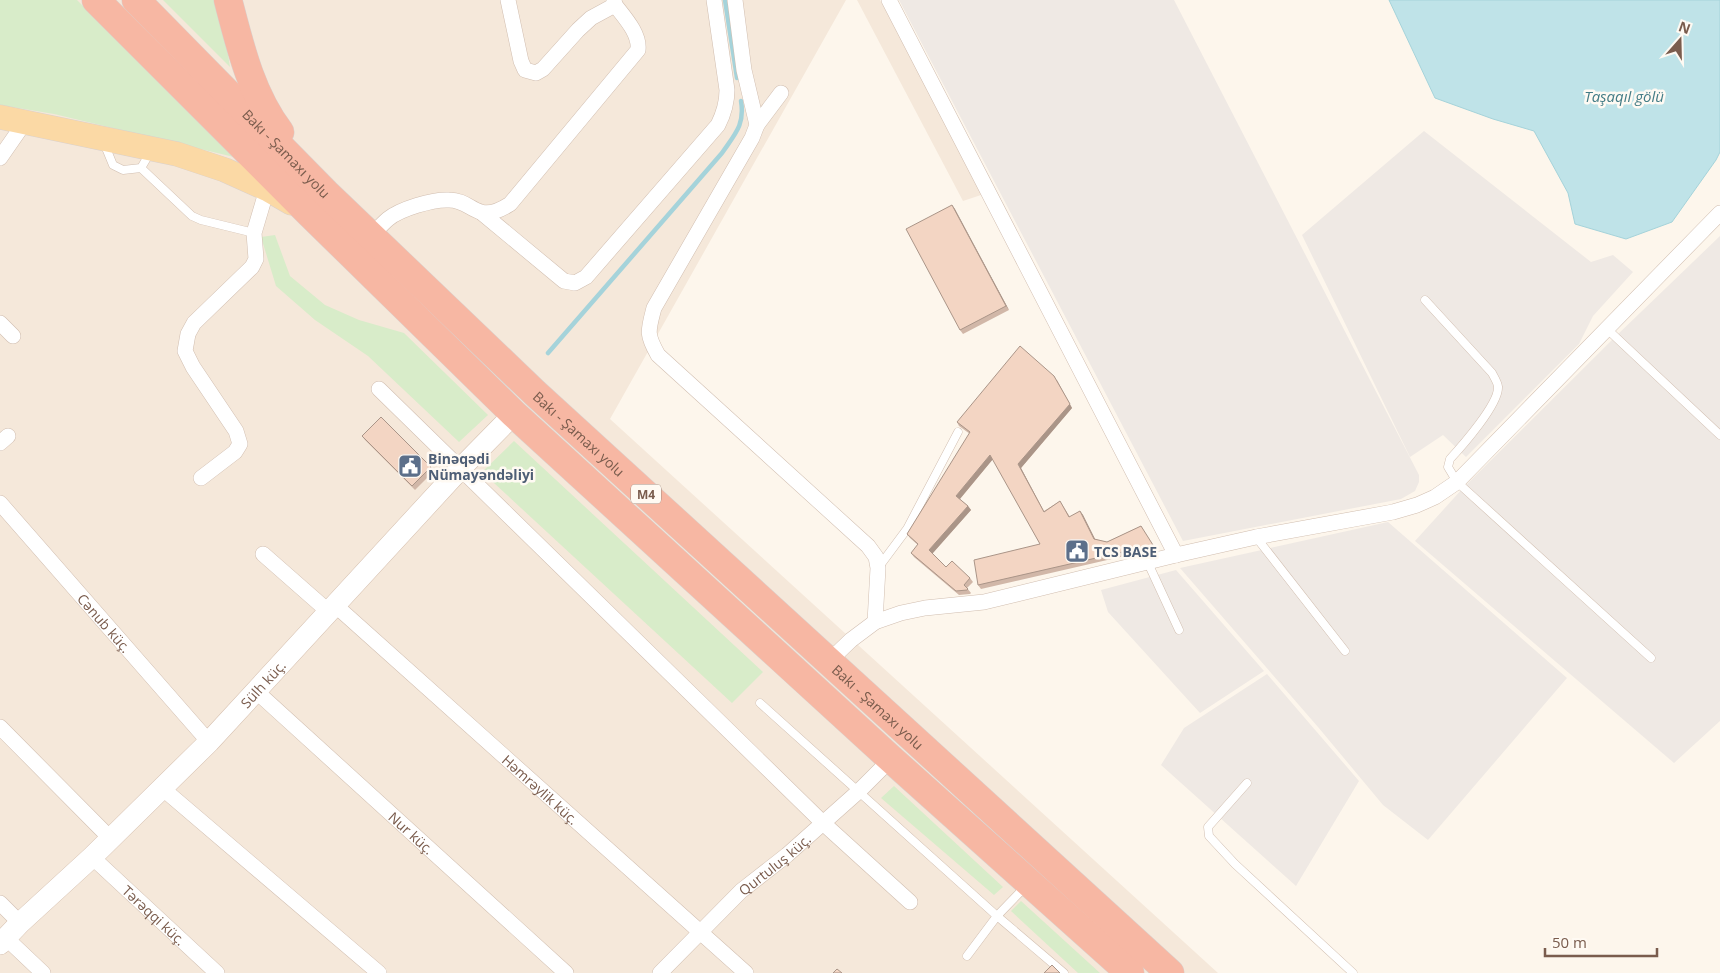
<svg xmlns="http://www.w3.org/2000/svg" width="1720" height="973" font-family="'Open Sans',sans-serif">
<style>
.residential{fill:#f5e8da}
.industrial{fill:#efe9e4}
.green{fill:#d8ecc9}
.water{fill:#bfe3e8;stroke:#a5d3da}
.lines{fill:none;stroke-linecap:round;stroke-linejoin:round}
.stream{stroke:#a5d3da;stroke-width:4.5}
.lane-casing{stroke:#d1beb0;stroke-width:9}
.street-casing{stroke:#d1beb0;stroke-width:16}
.secondary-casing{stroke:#d6c0b0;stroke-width:22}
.primary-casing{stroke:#dad1cd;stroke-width:25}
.highway-casing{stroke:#dad1cd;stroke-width:29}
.lane{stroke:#fff;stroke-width:8}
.street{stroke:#fff;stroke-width:15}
.secondary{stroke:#fff;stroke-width:21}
.primary{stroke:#fbd9a5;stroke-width:24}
.highway{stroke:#f7b7a3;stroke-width:28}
.wall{fill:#d1b7a8}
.shaded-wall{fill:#aa9588}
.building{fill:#f3d5c3;stroke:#aa9588}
.labels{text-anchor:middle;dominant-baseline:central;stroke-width:5;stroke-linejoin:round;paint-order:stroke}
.shield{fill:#fffaf3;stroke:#a28b7f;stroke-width:1}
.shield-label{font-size:12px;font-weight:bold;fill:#7a5c4d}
.street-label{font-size:14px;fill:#7a5c4d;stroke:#fffaf3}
.service-label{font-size:14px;font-weight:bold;fill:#4e5e75;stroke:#fffaf3;text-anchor:start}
.water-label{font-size:15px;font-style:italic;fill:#437c86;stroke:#fffaf3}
</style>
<rect width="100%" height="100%" fill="#fdf6ec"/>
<path class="residential" d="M0,0h846l-236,419 608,554h-1218z
M857,0h23l104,194 -21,7z"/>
<path class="industrial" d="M899,0h275l245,475v7l-4,9 -14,8 -218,42z
M1424,131l167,131 22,-7 20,17 -40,44 -14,28 -113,113 -23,-22 -33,22 -108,-222z
M1720,236v485l-46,42 -259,-222 48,-53 152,-151z
M1388,522l179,156 -139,162 -45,-35 -65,-78 -138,-159z
M1176,570l88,101 -64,42 -92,-101 -7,-22z
M1267,674l92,107 -63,105 -135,-121 23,-37z"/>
<path class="green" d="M0,0h77l157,157 -180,-43 -54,-9z
M163,0h56l11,67z
M275,235l15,41 35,29 34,15 45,13 84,82 -29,27 -91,-86 -53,-36 -39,-34 -15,-49z
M514,441l249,231 -31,31 -250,-231z
M894,786l109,101 -9,8 -113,-97z
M1021,901l79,72h-22l-67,-62z"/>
<path class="water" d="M1389,0h331v152l-4,8 -44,62 -46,17 -51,-15 -7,-31 -34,-62 -41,-12 -58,-21z"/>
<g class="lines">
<path class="stream" d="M725,0l12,78
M548,353l174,-200c13,-19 23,-28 19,-52"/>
<g class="lane-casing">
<path id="lane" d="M104,143l9,22 10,5 18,-2 10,-17
M141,168l51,48 9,4 53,13
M1425,300l67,73c2,4 6,10 6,14 1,17 -36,59 -48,72l-2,8 9,15 194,176
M1606,328l114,107
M1256,537l89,114
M1148,563l31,67
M878,568l29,-39 51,-97
M760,703l237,213 67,57
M1247,783l-39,44 1,9 26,28 118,109
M967,956l30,-40 28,-29"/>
</g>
<g class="street-casing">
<g id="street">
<path d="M508,0l13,61 4,9 11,3 7,-4 35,-39 13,-12 24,-13"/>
<path d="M735,0l9,70 13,55 -5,13 -98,170c-6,23 -8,26 4,47l210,191 8,11 2,11 -3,54"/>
<path d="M889,0l287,555"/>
<path d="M757,125l24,-32"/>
<path d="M0,158l25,-36"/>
<path d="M482,213l82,68 11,2 11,-6 132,-152c6,-12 9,-22 9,-35l-13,-90"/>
<path d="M371,236c6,-6 11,-12 17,-17 12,-10 45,-20 61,-19 15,0 21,9 32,12 9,3 21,-3 29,-8l128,-154c2,-16 -13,-32 -23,-45l-1,-5"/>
<path d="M0,323l13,13"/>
<path d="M379,389l444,434 87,79"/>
<path d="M0,443l8,-7"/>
<path d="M201,478l34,-26 5,-8 -4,-13 -43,-64 -8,-16 3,-17 6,-11 58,-56 4,-8 -2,-26 13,-44"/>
<path id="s1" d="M0,503l209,239"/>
<path d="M263,554l66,58"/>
<path id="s2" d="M335,605l411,368"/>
<path d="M828,662l23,-22 24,-18 26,-9 24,-5 59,-6 192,-47 80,-18 137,-25 24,-7 18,-8 22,-15 263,-269"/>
<path id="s3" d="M257,692l309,281"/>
<path d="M0,727l111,112"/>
<path d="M162,788l217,185"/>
<path id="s4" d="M92,857l125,116"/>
<path d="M0,903l20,20"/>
<path d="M6,938l37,35"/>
<path id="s5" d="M660,973l81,-82 46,-36 72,-64 32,-32"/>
</g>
</g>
<g class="secondary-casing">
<g id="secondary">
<path id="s6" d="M0,944l20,-21 72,-66 117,-115 252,-274 53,-54"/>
</g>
</g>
<g class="primary-casing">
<path id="primary" d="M0,117l177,37 48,16 42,19 24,14"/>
</g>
<g class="highway-casing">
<g id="highway">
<path d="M96,0l213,213 205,201 377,345 239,214"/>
<path id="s7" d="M136,0l190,193 209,200 635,580"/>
<path d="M228,0c12,46 23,94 52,132"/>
</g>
</g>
<use href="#lane" class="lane"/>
<use href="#street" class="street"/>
<use href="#secondary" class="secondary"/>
<use href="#primary" class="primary"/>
<use href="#highway" class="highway"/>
</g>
<path class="wall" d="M952,205l57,105 -46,24 -3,-4z
M1057,380l15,28 -51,60 23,43 16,-10 10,16 10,-6 3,4 12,24 12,3 34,-16 14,23 -174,40 -3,-4 62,-41 -47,-85 -33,40 8,7 3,4 -39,44 14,13 24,11 3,4 -6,6 4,5 -1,1 -11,1 -45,-38 -3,-4 7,-8 -8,-7 -3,-4 63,-100 -11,-8 -2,-4z
M362,436l69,31 3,4 -19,19 -50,-50z"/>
<path class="shaded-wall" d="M952,205l3,4 54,101 -3,-4z
M1054,376l18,32 -51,60 25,48 -28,-52z
M990,455l3,4 -34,41 -3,-4z
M968,506l3,4 -39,44 -3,-4z
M1080,511l3,4 14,28 -3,-4z"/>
<path class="building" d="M952,205l54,101 -46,24 -54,-101z
M1020,346l34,30 16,28 -52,60 26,48 16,-11 9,16 11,-6 14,28 13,3 34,-16 12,19 -175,40 -4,-25 66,-16 -50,-89 -34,41 12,10 -39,44 17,17 6,-6 18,17 -6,7 4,4 -1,1 -11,1 -45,-38 7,-9 -11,-10 63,-102 -13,-10z
M381,417l50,50 -19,19 -50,-50z
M1052,965l8,8h-16z
M837,969l5,4h-9z"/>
<defs>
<g id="civic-square" transform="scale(1.25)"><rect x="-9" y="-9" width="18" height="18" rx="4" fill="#5c6f8a" stroke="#fffaf3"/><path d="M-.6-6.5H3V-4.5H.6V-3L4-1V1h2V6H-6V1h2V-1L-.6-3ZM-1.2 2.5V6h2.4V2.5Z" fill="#fff"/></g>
</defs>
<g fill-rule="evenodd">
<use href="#civic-square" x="410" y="466"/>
<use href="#civic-square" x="1077" y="551"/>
</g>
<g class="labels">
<rect class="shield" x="631" y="484.5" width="30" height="19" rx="4"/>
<g class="shield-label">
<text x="646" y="494">M4</text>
</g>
<g class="street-label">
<text stroke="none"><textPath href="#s7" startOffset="215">Bakı - Şamaxı yolu</textPath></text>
<text stroke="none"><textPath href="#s7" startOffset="620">Bakı - Şamaxı yolu</textPath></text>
<text stroke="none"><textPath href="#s1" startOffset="159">Cənub küç.</textPath></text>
<text stroke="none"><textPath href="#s6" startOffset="370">Sülh küç.</textPath></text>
<text stroke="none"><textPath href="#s7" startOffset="1025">Bakı - Şamaxı yolu</textPath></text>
<text stroke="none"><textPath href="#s2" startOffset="276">Həmrəylik küç.</textPath></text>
<text stroke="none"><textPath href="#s3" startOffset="209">Nur küç.</textPath></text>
<text stroke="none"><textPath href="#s5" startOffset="158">Qurtuluş küç.</textPath></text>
<text stroke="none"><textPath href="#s4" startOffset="85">Tərəqqi küç.</textPath></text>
</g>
<g class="service-label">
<text x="428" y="458">Binəqədi<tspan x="428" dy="16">Nümayəndəliyi</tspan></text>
<text x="1094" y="551">TCS BASE</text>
</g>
<g class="water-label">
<text x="1624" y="96">Taşaqıl gölü</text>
</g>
</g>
<g transform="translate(1680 40) rotate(20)" stroke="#fffaf3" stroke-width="4" paint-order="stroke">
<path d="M0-4L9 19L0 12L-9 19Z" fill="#7a5c4d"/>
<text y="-8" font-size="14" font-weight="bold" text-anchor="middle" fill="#7a5c4d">N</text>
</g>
<path d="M1545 948v8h112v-8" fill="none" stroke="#7a5c4d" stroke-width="2.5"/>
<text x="1552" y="948" font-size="15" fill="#7a5c4d" stroke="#fffaf3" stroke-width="4" paint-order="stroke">50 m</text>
</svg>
